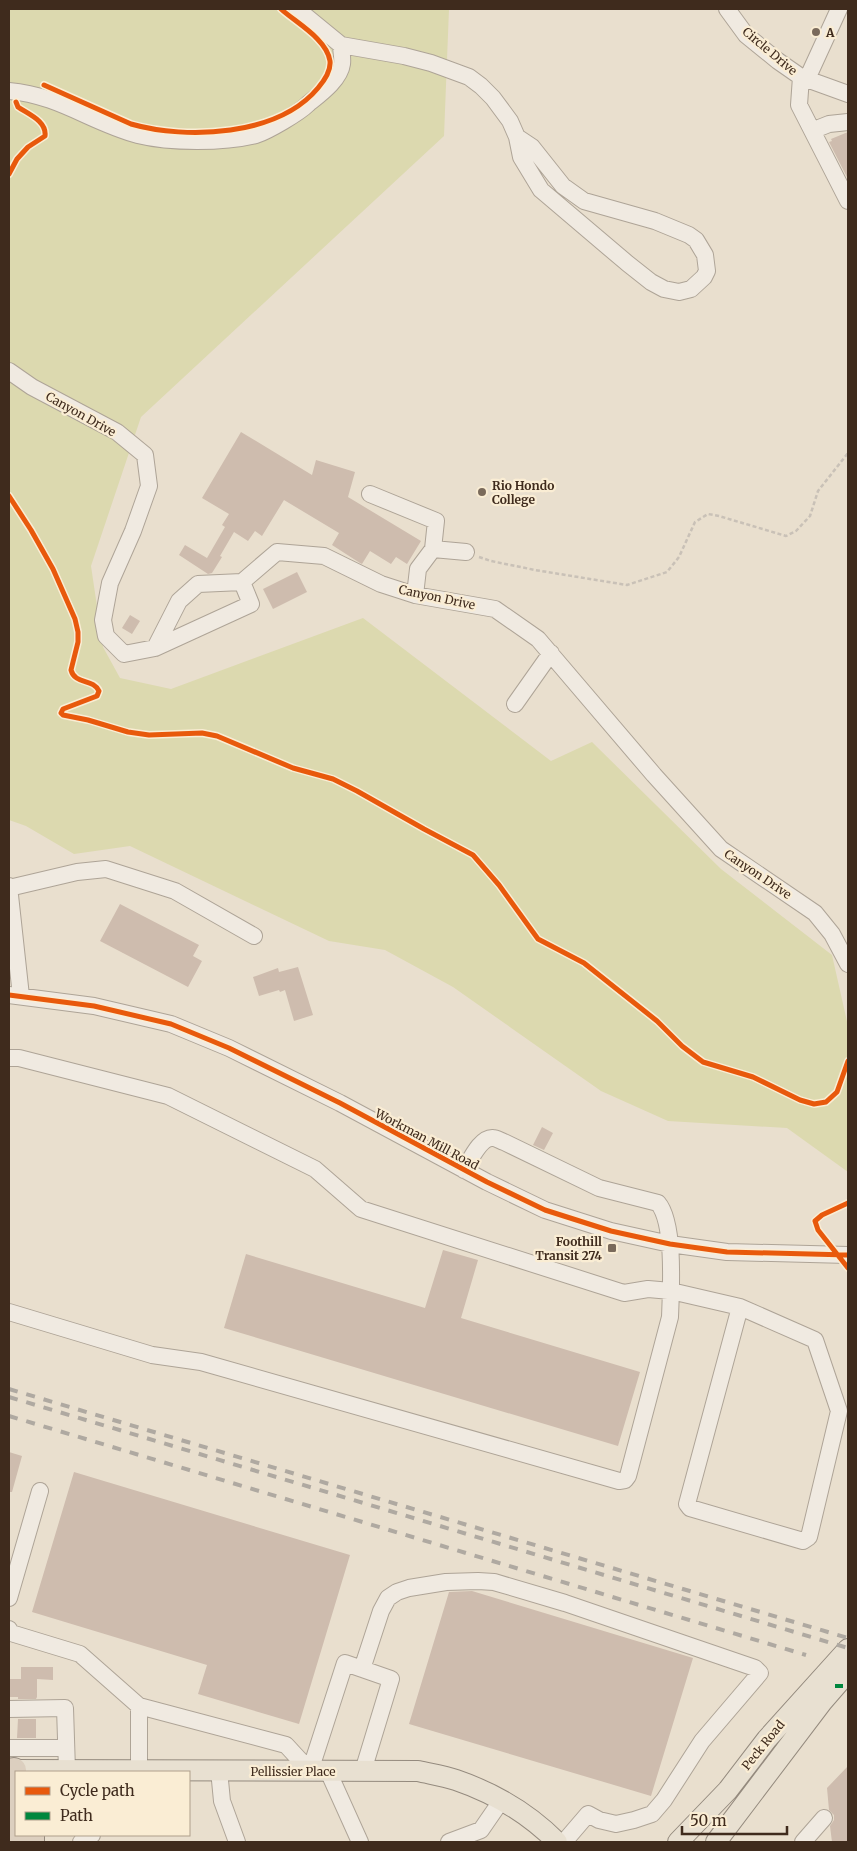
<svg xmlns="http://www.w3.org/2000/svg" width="857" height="1851" font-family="Merriweather,serif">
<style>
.green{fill:#dcd9af}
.building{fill:#cebcae}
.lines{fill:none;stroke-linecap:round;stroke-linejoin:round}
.minor-casing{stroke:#aea497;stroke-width:18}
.major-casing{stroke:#948a7e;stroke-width:22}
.highway-casing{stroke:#948a7e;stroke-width:26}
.path{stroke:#c9c1b7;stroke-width:2.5;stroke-dasharray:4 2.5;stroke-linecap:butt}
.minor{stroke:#f0eae1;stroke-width:16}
.major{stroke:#e8e0d1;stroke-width:20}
.highway{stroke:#dccfbf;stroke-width:24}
.rail{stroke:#afa9a1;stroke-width:4;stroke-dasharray:9 9;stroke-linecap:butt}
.quiet{stroke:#00873e;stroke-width:4;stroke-dasharray:8 4;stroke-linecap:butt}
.cycleway-casing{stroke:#faedd4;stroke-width:8}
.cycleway{stroke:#e8590c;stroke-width:5}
.poi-dot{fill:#7a6a5b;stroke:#faedd4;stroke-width:2}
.labels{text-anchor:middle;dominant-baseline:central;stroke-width:4.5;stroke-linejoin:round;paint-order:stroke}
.poi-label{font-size:12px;font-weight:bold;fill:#3f2b1d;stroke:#faedd4;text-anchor:start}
.street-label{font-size:12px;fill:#3f2b1d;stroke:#faedd4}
</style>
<rect width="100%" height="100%" fill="#e9dfce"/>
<path class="green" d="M9,9h440l-5,127 -303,281 -50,149 12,81 17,31 51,11 192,-71 188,143 41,-19 129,127 111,86 16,71v146l-61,-44 -119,-7 -67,-30 -148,-104 -68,-37 -56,-9 -199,-95 -56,8 -48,-28 -17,-6z"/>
<path class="building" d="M848,132v47l-19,-37 3,-1 -1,-2z
M241,432l71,43 4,-15 39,12 -7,25 73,44 -14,23 -11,-7 -5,7 -21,-13 -8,13 -2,-1 -28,-18 7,-12 -55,-33 -22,36 -7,-5 -7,10 -14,-9 -14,24 2,1 -10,16 -4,1 -29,-19 6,-10 22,13 18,-31 -3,-2 7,-11 -27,-16z
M297,572l10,20 -34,17 -10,-20z
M130,615l10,6 -8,13 -10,-6z
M120,904l79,41 -6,11 9,5 -14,26 -88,-46z
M298,967l15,48 -19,6 -9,-31 -5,2 -1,-2 -20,6 -6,-19 25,-9 1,4z
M542,1127l11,6 -9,17 -11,-5z
M443,1250l35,10 -17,58 179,54 -22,74 -394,-118 22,-74 179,54z
M9,1452l13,4 -10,36h-3z
M74,1472l276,83 -51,169 -101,-30 9,-29 -175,-53z
M472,1591l221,67 -42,138 -242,-72 40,-132z
M21,1667h32v13l-16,-1v18l-1,2h-18v-2h-9v-18h12z
M18,1719h18v19h-19z
M848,1766v76h-16l-2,-16 4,-6v-5l-5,-5 -2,-22z"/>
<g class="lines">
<g class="minor-casing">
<path id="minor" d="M297,9l44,36 63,11 27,7 38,14 12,9 12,12 17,23 7,16 4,20 20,33 86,73 24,19 13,7 15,3 12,-3 13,-12 3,-6 -2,-16 -9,-15 -7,-5 -34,-14 -71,-20 -21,-15 -31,-39 -15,-10
M727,9l19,26 32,26 23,16 47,17
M801,77l-2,28 49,96
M807,79l32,-70
M9,91c50,4 83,32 129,44 32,8 86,8 118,0 12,-4 43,-22 52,-31 11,-9 32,-24 34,-40 1,-6 -1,-13 -1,-19
M814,130l15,-6 19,-2
M9,371l23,16 85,45 28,23 4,31 -16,45 -23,52 -7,37 3,16 18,18 31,-6 96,-44 -9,-22
M370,494l66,27 -3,28
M415,595l3,-26 15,-20 33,3
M155,648l24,-47 19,-17 44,-2 35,-30 47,4 57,28 34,11 80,14 43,30 116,136 67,74 94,64 17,21 16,30
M515,704l36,-51
M9,886l12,110
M9,888l68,-16 29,-3 69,22 79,45
M9,995l85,11 77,18 58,24 111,55 147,79 58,28 66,21 59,13 57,8 121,3
M9,1058h10l149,38 147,73 46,40 263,84 24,-4 23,2 69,16 75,33 24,71 -30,126 -6,4 -113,-33 -3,-4 53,-197
M9,1312l143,43 49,7 418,119 6,-1 3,-4 42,-159c1,-27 5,-94 -12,-114l-59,-15 -95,-46c-3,-1 -8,-4 -11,-4 -13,-1 -23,23 -29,32
M9,1598l31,-107
M9,1629l2,4 69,21 59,52
M362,1669l19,-58 7,-13 9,-6 12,-4 37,-6 32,-1 16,1 71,21 190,65 5,5 -58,68 -38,59 -12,14 -18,6 -18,4 -17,-4 -11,-6 -24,28
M9,1709l56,-1 2,62
M9,1748h57
M139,1770v-64l147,39 24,26 35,-108 46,16 -28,92
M219,1770l3,31 15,41
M328,1771l32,71
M81,1842l6,-6 5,-1
M449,1842l32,-12 20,-29
M803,1842l21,-24"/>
</g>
<g class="major-casing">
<path id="major" d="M9,1770l409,1c13,3 26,5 38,9 38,13 73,34 101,62
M678,1842l50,-52 39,-51 81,-90
M716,1842l106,-140 26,-30"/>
</g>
<g class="highway-casing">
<path id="highway" d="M32,1835v7
M9,1842l3,-15 -3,-26 5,-31"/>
</g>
<path class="path" d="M479,557l12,4 44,9 92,15 40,-13 12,-15 16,-35 13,-8 11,2 67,20 10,-5 14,-15 8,-25 30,-38"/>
<use href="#minor" class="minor"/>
<use href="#major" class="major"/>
<use href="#highway" class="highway"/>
<path class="rail" d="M9,1389l839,249
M9,1397l839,251
M9,1416l797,239"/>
<path class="quiet" d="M835,1686h13"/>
<g class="cycleway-casing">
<path id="cycleway" d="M44,85l87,39c56,16 147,12 187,-36 6,-7 13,-18 12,-27 -3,-22 -35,-39 -49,-52
M9,174l8,-15 11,-12 17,-11c2,-15 -17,-22 -27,-29l-2,-5
M9,496l22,34 22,39 22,50 3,13v10l-7,28c4,15 22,8 28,21l-2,5 -34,13 -2,4 2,2 25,5 40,12 21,3 53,-2 15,3 76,32 40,11 24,12 67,38 49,26 26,30 39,54 46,24 73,58 25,25 21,16 50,15 47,23 14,4 12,-2 11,-10 11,-31
M9,995l85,11 77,18 58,24 111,55 147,79 58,28 66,21 59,13 57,8 121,3
M848,1203l-26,12 -7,6 3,9 30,38"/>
</g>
<use href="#cycleway" class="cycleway"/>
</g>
<g class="poi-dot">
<circle cx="816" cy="32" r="5"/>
<circle cx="482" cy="492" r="5"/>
<rect x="607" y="1243" width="10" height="10" rx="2.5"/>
</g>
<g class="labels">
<g class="poi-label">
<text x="826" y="32">A</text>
<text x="492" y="485">Rio Hondo<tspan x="492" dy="14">College</tspan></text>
<text x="602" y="1241" text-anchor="end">Foothill<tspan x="602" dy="14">Transit 274</tspan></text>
</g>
<g class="street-label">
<text transform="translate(770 51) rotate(40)">Circle Drive</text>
<text transform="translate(81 414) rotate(29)">Canyon Drive</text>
<text transform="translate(437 597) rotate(12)">Canyon Drive</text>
<text transform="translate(758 874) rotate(34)">Canyon Drive</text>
<text transform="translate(427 1139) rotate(28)">Workman Mill Road</text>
<text transform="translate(763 1745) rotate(-51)">Peck Road</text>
<text x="293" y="1771">Pellissier Place</text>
</g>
</g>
<rect width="857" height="1851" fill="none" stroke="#3f2b1d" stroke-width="20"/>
<rect x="15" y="1771" width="175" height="65" fill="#faedd4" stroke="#af9f8b"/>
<rect x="25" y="1787" width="25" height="8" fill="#e8590c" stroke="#af9f8b"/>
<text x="60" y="1796" font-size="15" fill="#3f2b1d">Cycle path</text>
<rect x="25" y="1812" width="25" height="8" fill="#00873e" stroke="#af9f8b"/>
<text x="60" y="1821" font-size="15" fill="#3f2b1d">Path</text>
<path d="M682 1826v8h105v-8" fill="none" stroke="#3f2b1d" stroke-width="2.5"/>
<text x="690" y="1826" font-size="15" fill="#3f2b1d" stroke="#faedd4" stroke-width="4" paint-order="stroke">50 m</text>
</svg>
